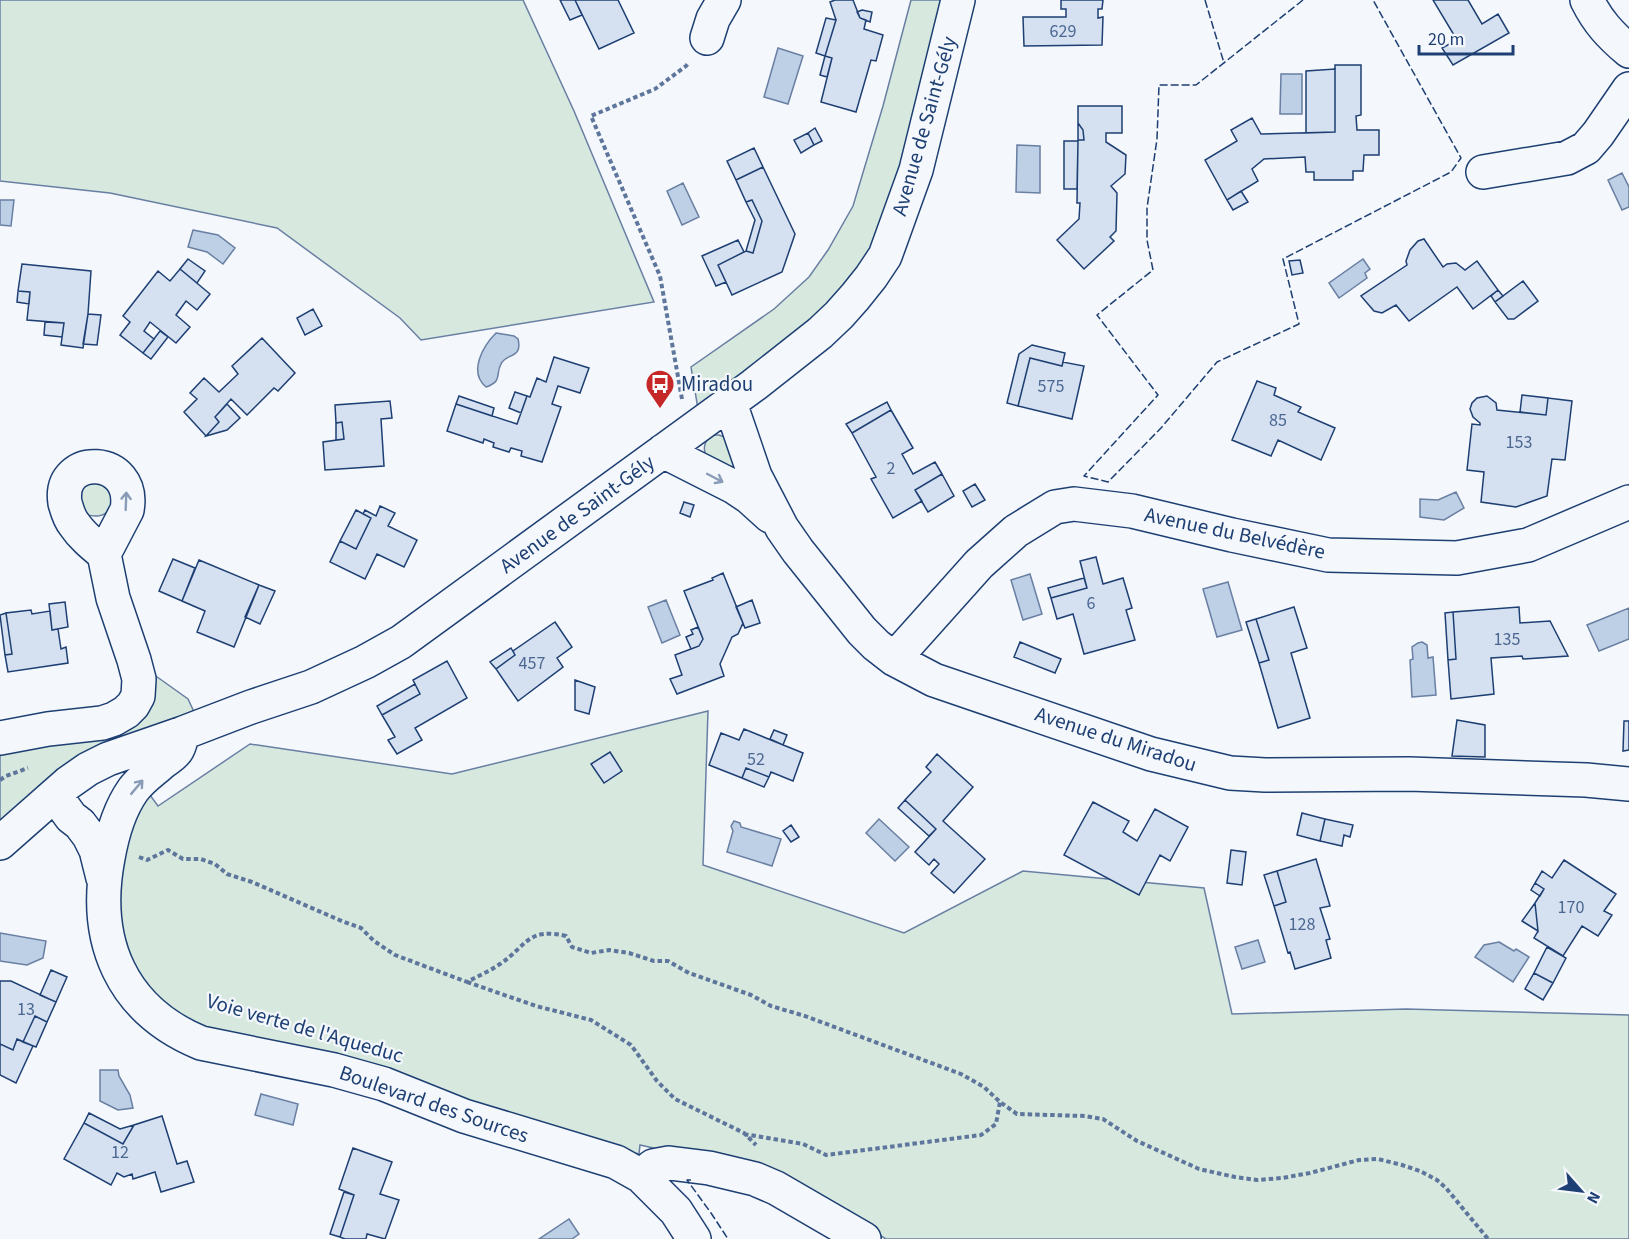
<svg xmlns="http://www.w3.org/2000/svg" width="1629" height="1239" font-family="'Source Sans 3',sans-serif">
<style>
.green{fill:#d7e8df;stroke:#687fa3;stroke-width:1.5}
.water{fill:#bed0e5;stroke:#687fa3;stroke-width:1.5}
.building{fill:#d5e0f0;stroke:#1d3f73;stroke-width:1.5}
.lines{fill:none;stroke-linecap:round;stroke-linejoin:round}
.minor-casing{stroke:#1d3f73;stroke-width:36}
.path{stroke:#5e769c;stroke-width:4;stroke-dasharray:4.5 3;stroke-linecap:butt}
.minor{stroke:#f4f7fb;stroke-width:33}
.fence{stroke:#1d3f73;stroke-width:1.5;stroke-dasharray:8 3;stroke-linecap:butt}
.oneway{stroke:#889bb7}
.labels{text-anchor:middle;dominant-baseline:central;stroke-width:4.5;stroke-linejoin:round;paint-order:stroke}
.number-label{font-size:18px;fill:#4b6792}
.street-label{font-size:21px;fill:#1d3f73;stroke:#f4f7fb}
.poi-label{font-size:21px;fill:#1d3f73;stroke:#f4f7fb;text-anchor:start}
</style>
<rect width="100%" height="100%" fill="#f4f7fb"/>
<path class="green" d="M0,0h523l51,111 80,191 -233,38 -21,-22 -123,-90 -167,-35 -110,-12z
M911,0h37l-28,118 -56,148 -33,42 -133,101 -7,-42 83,-58 35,-32 19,-27 25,-44 30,-100z
M711,435h8l8,3 11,29 -4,5 -27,-12c-4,-10 -4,-17 4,-25z
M93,479l18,12c0,4 1,12 -1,16 -4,12 -19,10 -28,6l-5,-21z
M153,674l35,25 7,15 -195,117v-82l86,-13z
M708,711l-5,154 201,68 119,-62 181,17 28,126 174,-5 223,6v224h-743l-100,-61 -146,-33 -1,9 -18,-4 -409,-120 -28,-12 -41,-34 -26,-61 1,-53 22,-67 10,-8 8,11 92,-62 202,30z"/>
<path class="water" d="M778,48l25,8 -15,48 -24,-7z
M1281,74h21v40h-22z
M1017,145l23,1v47l-24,-1z
M1622,173l7,14v20l-7,3 -14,-30z
M683,183l16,34 -17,8 -15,-34z
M0,200h14l-3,26 -11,-1z
M193,230l25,5 17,13 -12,16 -16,-12 -19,-5z
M1363,259l7,10 -5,4 2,5 -28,20 -10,-15z
M496,333l18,3 4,3c5,20 -12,14 -17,25 -6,11 2,17 -15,23 -18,-15 -3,-41 10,-54z
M1456,492l8,16 -20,12 -24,-3v-18l18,1z
M1030,574l12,40 -19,6 -12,-40z
M1228,582l14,48 -25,7 -14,-48z
M666,600l14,35 -18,8 -14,-36z
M1629,608v31l-30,12 -12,-26z
M1422,642l5,3 1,13 5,-1 3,38 -24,2 -2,-37 3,-1 -1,-12 6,-4z
M879,819l30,28 -14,14 -29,-28z
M734,821l6,2 1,4 40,12 -9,27 -45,-14 6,-21 -2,-5z
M0,933l46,8 -3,17 -16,7 -27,-4z
M1258,940l7,22 -23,7 -7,-22z
M1499,942l15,9 2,-2 13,8 -16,25 -38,-25 9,-12z
M100,1070h18l1,6 11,19 3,13 -15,2 -18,-9z
M261,1094l37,10 -5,21 -38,-10z
M569,1219l10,15 -7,5h-33z"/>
<path class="building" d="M560,0h15l7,15 -12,5z
M575,0h43l16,33 -35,16z
M835,0h18l7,18 6,2 -2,9 19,6 -7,26 -5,-1 -15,52 -35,-10 11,-44 -7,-2 11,-36 -6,-18z
M1061,0h42l-1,9h-4v9l5,-1 -1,28 -78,1 -1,-29h43v-8h-5z
M1433,0h35l14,24 16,-10 11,19 -56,32 -11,-17 15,-8z
M862,10l10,2 -2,10 -10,-4 -3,-6z
M826,18l10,2 -11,36 -9,-3z
M825,56l7,2 -5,19 -7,-2z
M1335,65h26v50l-5,1 1,14h22v25h-15l-1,16h-10v9h-39v-8h-8l-1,-15 -41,2 -12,10 6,12 -31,19 -22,-40 32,-19 -6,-11 21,-12 9,16 74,-2z
M1335,69v63l-29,1v-62z
M1078,106h44v27h-16v9l20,13 -1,19 -14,12 6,7 -1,38 -6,6 4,4 -30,28 -27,-29 22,-21 1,-16h-3l1,-63h6l-1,-10 -5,-7z
M1078,123l5,7 1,10h-6z
M815,128l7,13 -8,4 -6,-12z
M808,133l6,12 -13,8 -7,-13z
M1064,141h14l-1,48h-13z
M754,148l9,19 -27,13 -9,-19z
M763,167l32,67 -13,38 -50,23 -14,-30 28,-14 7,2 9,-32 -10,-21 -6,2 -10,-22z
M1241,191l7,11 -15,8 -6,-10z
M752,200l10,21 -9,32 -7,-2 9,-31 -9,-18z
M1424,239l19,28 4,-3 9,-1 9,7 12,-9 21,29 -25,19 -16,-22 -48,34 -13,-16 -14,8 -8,-2 -13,-15 46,-31 -1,-4 4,-11 8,-9z
M738,240l6,12 -26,13 8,17 -10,4 -14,-30z
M188,259l17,12 -8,12 -17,-14z
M1300,260l3,13 -11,2 -3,-14z
M22,264l69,7 -3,43 -5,34 -22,-3 3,-22 -37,-3 3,-28 -12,-1z
M180,269l30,25 -13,16 -11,-9 -10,14 14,12 -14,16 -26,-21 -6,9 10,8 -11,14 -23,-18 10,-13 -7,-6 35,-45 12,10z
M1523,281l15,20 -24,18h-6l-13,-17z
M1498,290l5,6 -8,6 -4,-6z
M18,291l12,1 -1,12 -12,-2z
M313,309l9,17 -17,9 -8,-17z
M88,314l13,1 -4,30 -14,-1z
M45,322l19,1 -2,14 -18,-2z
M160,331l8,6 -17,22 -8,-6z
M262,338l33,35 -17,18 -4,-3 -27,27 -16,-16 -16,18 4,5 -13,14 -22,-24 13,-13 -7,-6 14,-15 15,14 19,-18 -6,-8z
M1032,345l33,8 -3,13 -32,-8 -12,48 -11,-3 12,-49z
M554,357l35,11 -9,25 -22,-7 -6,18 9,3 -19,55 -21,-6 1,-5 -11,-3 -2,4 -16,-5 1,-4 -10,-4 -1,4 -36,-12 9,-27 61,20 10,-28 3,1 7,-19 9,4z
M1030,358l32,8 1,-4 21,4 -12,53 -54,-13z
M1257,381l19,7 -2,7 27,12 -3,5 37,16 -14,32 -43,-20 -7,16 -39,-16z
M515,392l12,4 -6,17 -12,-5z
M1522,395l26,3 -2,17 -26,-3z
M459,396l35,12 -2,8 -36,-12z
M1487,396l9,7 1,7 49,5 2,-17 24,3 -7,59 -13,-1 -5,37 -31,11 -35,-5 3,-30 -17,-2 5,-46 8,1v-2l-7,-6 -3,-8 2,-6 5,-5z
M390,401l2,17 -11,1 3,47 -59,4 -2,-28 21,-3 -2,-17 -6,1 -1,-18z
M887,402l4,8 -39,23 -6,-9z
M227,404l13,14 -13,12 -21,6 13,-14 -4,-5z
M891,410l22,38 -11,6 11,20 22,-12 7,12 -27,16 7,11 -29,17 -22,-39 5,-2 -24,-44z
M342,422l2,17 -8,1v-17z
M942,474l12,22 -26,16 -13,-22z
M975,484l10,16 -13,7 -9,-16z
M684,502l10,3 -4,12 -10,-4z
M380,506l15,7 -7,13 29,14 -13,27 -27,-13 -12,25 -35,-17 10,-21 16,8 15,-31 -8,-4 2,-4 11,6z
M356,510l15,8 -15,31 -16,-8z
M1096,557l7,27 20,-6 9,30 -6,2 9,30 -51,14 -11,-40 -16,5 -6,-21 36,-10 -7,-27z
M173,559l22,9 -13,33 -23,-10z
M199,560l60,25 -25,62 -37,-15 8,-21 -23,-10z
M723,573l20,50 -5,11 -6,3 -12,27 4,12 -47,18 -7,-15 12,-4 -7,-20 24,-9 4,-7 -19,-48 29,-11 -1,-2z
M1084,578l3,10 -36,10 -3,-10z
M259,585l16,6 -15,33 -15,-7z
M752,600l8,23 -15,5 -9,-21z
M65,602l3,25 -16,3 -3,-26z
M1294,607l13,41 -16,5 19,65 -32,10 -19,-65 10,-3 -13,-41z
M1519,607l1,16 30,-2 18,35 -45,3 -1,-3 -31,2 3,36 -43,5 -3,-39 8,-1 -3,-47z
M31,610l1,4 18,-3 2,19 6,-1 3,20 5,-2 2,16 -60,9 -3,-17 7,-1 -6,-41z
M1453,612l3,47 -8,1 -3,-47z
M6,613l6,41 -7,1 -5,-40z
M1256,619l13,41 -10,3 -13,-41z
M555,622l17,25 -15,11 6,9 -45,34 -22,-32 19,-14 -2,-4z
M698,627l5,12 -4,7 -8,3 -5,-12 7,-3 -2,-4z
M1020,642l41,17 -6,14 -41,-16z
M511,648l4,7 -19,14 -6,-7z
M447,661l20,37 -52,30 7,12 -25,14 -9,-14 7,-3 -13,-22 38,-21 -7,-14z
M575,680l20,7 -6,27 -14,-4z
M415,684l5,10 -38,21 -5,-9z
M1457,720l28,5v32l-33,-1z
M1624,721h5v29l-6,1z
M744,729l59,24 -10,28 -22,-9 -2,5 -23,-9 -4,10 -33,-13 12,-32 18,7z
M774,730l13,5 -4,10 -13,-6z
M610,752l12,19 -18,12 -13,-19z
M937,754l36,33 -30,34 42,38 -31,34 -23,-20 8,-9 -5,-5 -5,6 -14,-13 21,-23 -31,-29 26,-28 -5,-5z
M746,768l23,9 -5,10 -22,-9z
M905,800l31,29 -7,7 -31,-28z
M1093,802l36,19 -6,11 14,9 18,-32 33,18 -18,34 -10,-6 -21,40 -75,-40z
M1302,813l23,6 -5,22 -23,-6z
M1325,819l28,6 -3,12 -6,-2 -2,11 -22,-5z
M791,825l8,12 -8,5 -8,-11z
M1231,850l15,2 -4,33 -15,-2z
M1316,859l14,47 -10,2 10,31 -4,1 5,18 -36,11 -5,-17 -2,1 -14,-47 12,-4 -9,-31z
M1564,860l52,34 -12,17 8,4 -14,21 -16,-10 -19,30 -29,-18 4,-7 -3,-28 9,-14 -9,-6 7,-12 10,7z
M1277,871l9,31 -12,4 -10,-31z
M1535,883l9,6 -4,7 -9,-6z
M1535,903l3,28 -16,-10z
M1547,947l19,11 -13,25 -19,-10z
M51,970l16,7 -11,25 -16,-7z
M1534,973l19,10 -10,17 -18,-11z
M0,981h11l45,21 -9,20 -12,-6 -12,26 -6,-3 -4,11 -13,-6z
M35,1016l12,6 -11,25 -13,-5z
M17,1039l16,7 -17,37 -16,-8v-31l13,6z
M89,1113l31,16 14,-4 -11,19 -39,-21z
M162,1116l15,48 10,-3 7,21 -33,10 -6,-20 -22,7 -1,-5 -8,3 -7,-4 -6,12 -47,-26 20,-36 39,21 11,-19z
M353,1148l39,14 -12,32 19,6 -14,39 -18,-5 -1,5h-21l-5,-2 14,-42 -15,-6z
M344,1192l10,3 -14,42 -10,-3z"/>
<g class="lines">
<g class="minor-casing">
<path id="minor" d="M1587,0c11,22 23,35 42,51
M707,38l6,-19 11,-19
M1483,172l84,-14 19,-10 12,-14 31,-45
M730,403l25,73 27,52 16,23 64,80 14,14 18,14 40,21 217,74 79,19 35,2 144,-1 177,6 43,4
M663,451l71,36 15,10 21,19
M894,659l85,-95 37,-33 39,-24 19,-3 58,7 100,24 96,20 129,3 71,-13 101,-43
M183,733c-2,5 -3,13 -6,17 -3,5 -10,9 -14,12 -10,9 -22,17 -30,28 -14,20 -21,45 -25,68 -16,83 13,152 93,185l133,27 50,14 80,32 152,46 25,14 35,35 18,28
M0,738l48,-9 54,-6 12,-4 12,-7 7,-7 5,-9 1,-17 -5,-19 -21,-62 -9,-44 23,-44c10,-55 -70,-58 -62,-7 2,7 4,15 9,21 8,12 19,21 30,30
M55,795l16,22 9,7 9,12 7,14 7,28
M0,843l68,-60 20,-14 20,-10 75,-26 68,-26 60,-20 54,-25 36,-20 353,-257 66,-52 19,-18 16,-18 16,-20 14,-21 31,-86 42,-170
M641,1176l12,-10 16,-3 40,5 46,11 21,9 88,51"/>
</g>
<path class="path" d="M682,399l-22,-123 -69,-160 64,-27 31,-23 3,-4
M0,780l6,-4 22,-8
M139,857l8,3 21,-10 15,9h18l14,5 12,10 25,8 92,40 17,6 13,13 21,14 72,27c11,-6 23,-11 33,-18 27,-18 27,-37 66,-28l6,11 19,6 18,-3 20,3 25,8h14l21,12 62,22 20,11 34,10 156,58 23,13 16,15 17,12 68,2 18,3 34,22 29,13 33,15 36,8 22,3 25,-2 28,-5 49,-13 19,-1 24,6 18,6 17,9 9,8 42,51
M467,982l69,24 55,14 40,25 26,36 18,18 69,34 12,12
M744,1134l59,10 23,11 155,-20 15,-11 4,-22"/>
<use href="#minor" class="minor"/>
<path class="fence" d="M1205,0l19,63 1,-1
M1303,0l-107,85h-37l-2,54 -10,69v32l6,30 -56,45 61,80 -74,81 24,6 53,-54 56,-66 82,-38 -16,-65 168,-87 10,-14 -88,-158
M691,1180h-4l24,33 17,26"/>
</g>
<defs><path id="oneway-shaft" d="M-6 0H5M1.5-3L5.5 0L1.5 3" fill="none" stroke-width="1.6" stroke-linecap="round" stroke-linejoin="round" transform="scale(1.5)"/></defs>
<g class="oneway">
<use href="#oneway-shaft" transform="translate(715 478) rotate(28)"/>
<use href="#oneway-shaft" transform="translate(126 501) rotate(-88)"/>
<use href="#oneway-shaft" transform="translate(137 787) rotate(-50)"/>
</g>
<defs>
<g id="bus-pin" transform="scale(1.5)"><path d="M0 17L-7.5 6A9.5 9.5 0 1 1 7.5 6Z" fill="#c62828" stroke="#f4f7fb"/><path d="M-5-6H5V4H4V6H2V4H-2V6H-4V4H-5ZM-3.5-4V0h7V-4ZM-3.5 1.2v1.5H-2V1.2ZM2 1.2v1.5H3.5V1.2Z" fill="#fff"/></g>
</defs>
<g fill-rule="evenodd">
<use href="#bus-pin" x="660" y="384"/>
</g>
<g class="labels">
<g class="number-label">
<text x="1063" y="31">629</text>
<text x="1051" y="386">575</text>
<text x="1278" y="420">85</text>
<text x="1519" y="442">153</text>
<text x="891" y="468">2</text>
<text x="1091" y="603">6</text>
<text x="1507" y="639">135</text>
<text x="532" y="663">457</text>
<text x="756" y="759">52</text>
<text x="1571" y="907">170</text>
<text x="1302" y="924">128</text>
<text x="26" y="1009">13</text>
<text x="120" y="1152">12</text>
</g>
<g class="street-label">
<text transform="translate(924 126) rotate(-74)">Avenue de Saint-Gély</text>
<text transform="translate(577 514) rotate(-36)">Avenue de Saint-Gély</text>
<text transform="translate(1235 533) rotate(12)">Avenue du Belvédère</text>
<text transform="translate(1116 739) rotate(18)">Avenue du Miradou</text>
<text transform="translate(305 1028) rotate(16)">Voie verte de l'Aqueduc</text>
<text transform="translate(434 1104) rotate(19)">Boulevard des Sources</text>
</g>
<g class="poi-label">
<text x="681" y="384">Miradou</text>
</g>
</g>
<g transform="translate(1581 1191) rotate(118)" stroke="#f4f7fb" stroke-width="4.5" paint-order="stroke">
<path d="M0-4.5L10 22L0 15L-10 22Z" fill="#1d3f73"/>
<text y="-9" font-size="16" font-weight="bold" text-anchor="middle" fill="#1d3f73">N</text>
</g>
<path d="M1419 45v9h94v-9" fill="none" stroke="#1d3f73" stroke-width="3"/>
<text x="1428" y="45" font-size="18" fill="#1d3f73" stroke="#f4f7fb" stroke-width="4.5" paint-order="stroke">20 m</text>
</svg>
